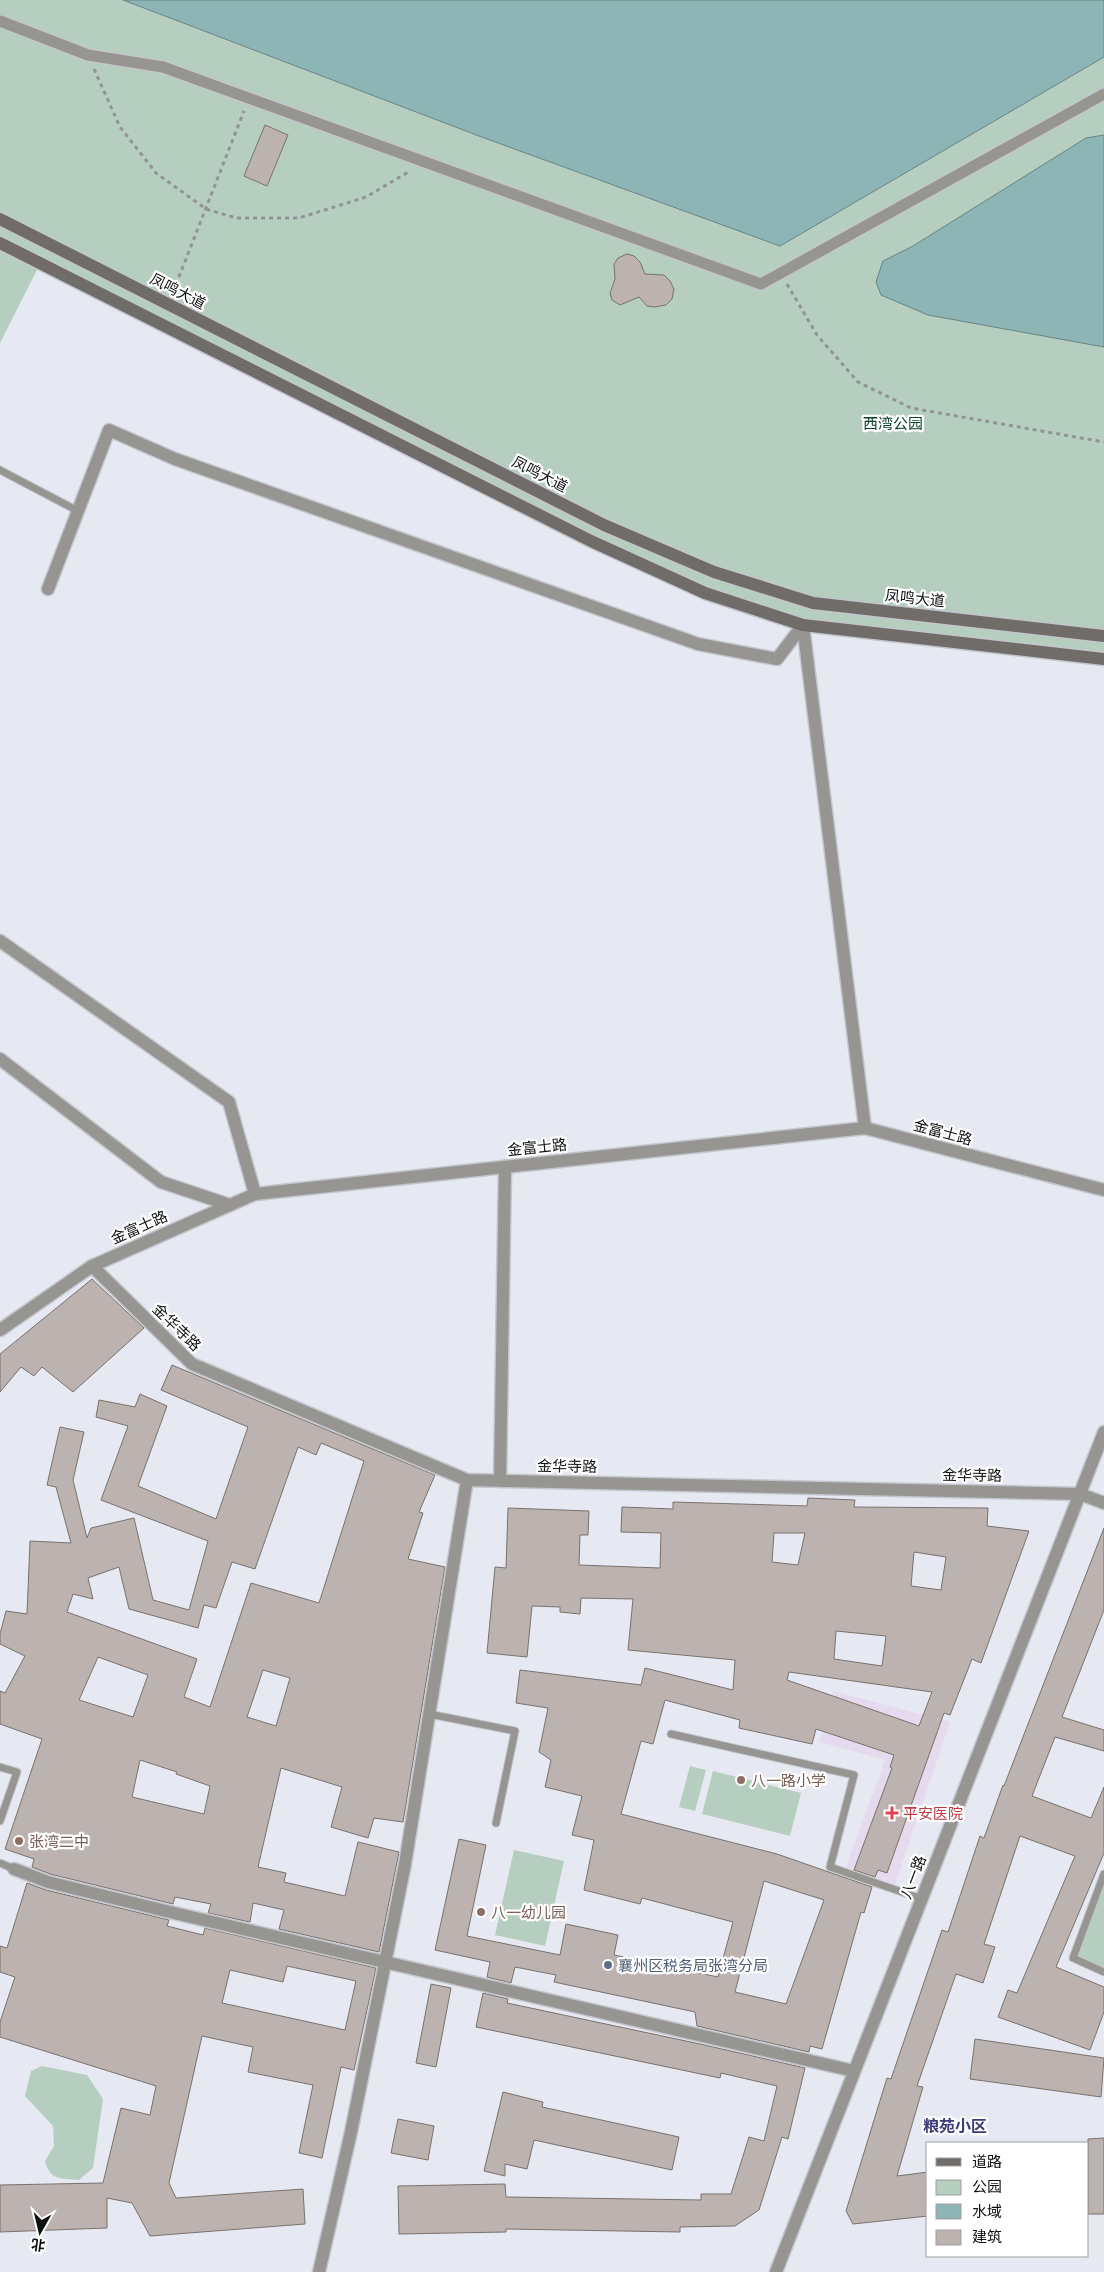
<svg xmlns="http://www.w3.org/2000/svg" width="1104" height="2272" font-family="'Titillium Web','Noto Sans SC',sans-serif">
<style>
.medical{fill:#e6daee}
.green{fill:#b6cebf}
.water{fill:#8eb5b6;stroke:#688384}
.building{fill:#bcb3b0;stroke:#79716e;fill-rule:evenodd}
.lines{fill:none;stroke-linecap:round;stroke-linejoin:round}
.service-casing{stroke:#c3c6cd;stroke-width:9}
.pedestrian-casing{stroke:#c3c6cd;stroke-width:14}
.minor-casing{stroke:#c3c6cd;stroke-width:15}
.tertiary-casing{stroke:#c3c6cd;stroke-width:15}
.secondary-casing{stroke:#c3c6cd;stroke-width:15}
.path{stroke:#919399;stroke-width:3;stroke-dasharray:4 4;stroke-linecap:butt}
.service{stroke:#979592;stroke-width:7}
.pedestrian{stroke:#979592;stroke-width:11}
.minor{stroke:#979592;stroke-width:12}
.tertiary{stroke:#979592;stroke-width:12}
.secondary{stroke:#706c69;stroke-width:12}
.education-dot{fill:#8d6e63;stroke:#fff;stroke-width:2}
.health-dot{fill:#e0444e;stroke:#fff;stroke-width:2}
.service-dot{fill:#5c6f8a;stroke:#fff;stroke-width:2}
.labels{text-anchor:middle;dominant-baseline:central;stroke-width:4.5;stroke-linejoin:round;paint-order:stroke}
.street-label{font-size:15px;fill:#0e0f11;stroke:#fff}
.park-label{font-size:15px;fill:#094229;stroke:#fff}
.education-label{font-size:15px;fill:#785e54;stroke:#fff;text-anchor:start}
.health-label{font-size:15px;fill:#be3a42;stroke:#fff;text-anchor:start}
.service-label{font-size:15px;fill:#4e5e75;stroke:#fff;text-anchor:start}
.neighbourhood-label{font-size:16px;font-weight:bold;fill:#3c3c78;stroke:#fff}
</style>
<rect width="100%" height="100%" fill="#e6e9f1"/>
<path class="medical" d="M833,1691l117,31 -55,163 -49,-18 39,-107 -66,-18z"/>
<path class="green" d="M0,0h123l356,136 301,110 324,-189v602l-301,-34 -98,-32 -665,-329 -40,79z
M690,1766l16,4 -11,41 -16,-4z
M713,1771l88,22 -11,43 -88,-22z
M514,1850l50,11 -19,85 -50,-11z
M1104,1874v98l-31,-14z
M42,2066l45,9 16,24 -10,69 -14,12c-18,-2 -29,1 -34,-19l9,-15 -1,-20 -28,-30 6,-25z"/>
<path class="water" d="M123,0h981v57l-324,189 -301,-110z
M1104,135v212l-176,-32 -47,-20 -5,-13 7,-21 30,-15 173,-108z"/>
<path class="building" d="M265,125l23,10 -21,51 -23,-10z
M627,254l7,2 6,6 5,12 19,1 6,6 4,8 -2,10 -6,6 -11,2 -8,-1 -8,-9 -19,8 -8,-5 -2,-7 5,-14 -1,-15 4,-6z
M92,1279l52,49 -71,64 -31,-25 -8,9 -13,-9 -21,25v-38z
M172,1365l263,110 -16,37 4,1 -15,46 37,8 -42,255 -29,-4 -6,20 -37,-11 11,-40 -61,-19 -23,99 28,6 -2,9 61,14 13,-54 41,10 -20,100 -100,-23 5,-19 -31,-7 -3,19 -42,-9 3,-9 -36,-7 -2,7 -123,-30 -18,-7 2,-8 -29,-10 37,-110 -42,-15v-33l5,2 20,-37 -25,-12v-10l6,-23 21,3 3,-73 41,2 -15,-56 -9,-2 13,-58 24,5 -11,48 14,58 4,-10 43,-10 19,82 36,10 19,-69 -107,-41 27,-74 -32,-9 3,-17 36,7 5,-13 27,12 -29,80 78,33 32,-92 -87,-37zM321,1443l43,18 -45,142 -68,-20 -41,124 -26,-10 13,-38 -130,-47 6,-18 20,5 -5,-21 31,-11 10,42 69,19 6,-23 12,3 16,-46 23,7 43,-122 18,8zM98,1657l50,18 -15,42 -54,-17zM263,1670l27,8 -14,48 -29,-9zM140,1760l37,12 -1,2 34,12 -6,28 -72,-17z
M808,1498l47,2 -1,7 134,1 -1,18 42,5 -48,132 -9,-4 -22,56 -6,-2 -57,160 -9,-3 -3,7 -21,-7 38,-102 -2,-1 4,-12 -78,-26 -4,15 -73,-16 1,-8 -75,-20 -12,44 -12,-3 -20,73 156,40 95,33 -8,26 -3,-1 -39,137 -12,-3 -1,6 -112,-26 -2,-14 -141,-30 2,-7 -41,-8 -4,16 -24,-6 3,-15 -55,-12 24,-111 27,6 -19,91 93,19 6,-31 52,11 -4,20 104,22 15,-55 -91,-24 -2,6 -56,-14 10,-50 -22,-5 10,-39 -37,-9 6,-27 -12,-8 9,-44 -32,-5 4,-33 121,15 4,-17 88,22 2,-30 -107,-10 5,-51 -52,-1 -1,16 -20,-2v-5l-28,-1 -5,51 -40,-4 8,-86 11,1 2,-60 81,3 -1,24h-8l-1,30 81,3 1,-35 -40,-1 1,-25 51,2v-7l134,4zM774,1533h31l-7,32 -26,-3zM914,1552l32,5 -5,33 -30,-4zM836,1631l50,5 -4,30 -48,-7zM789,1672l143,20 -13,34 -132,-46zM764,1881l60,19 -38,104 -51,-12z
M1104,1528v82l-42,107 42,13v21l-49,-14 -23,59 59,22 13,-31v66l-48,114 48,20v25l-14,38 -92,-33 10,-27 9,3 58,-137 -55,-20 -36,108 11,3 -12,36 -27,-9 -39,112 6,1 -26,89 31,-4v44l-75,8 -7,-13 41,-133 4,1 51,-149 6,2 32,-96 4,2 19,-53 1,1z
M27,1883l19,7 123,30 -2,6 36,9 2,-7 171,40 -22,102 -13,-3 -19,91 -23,-5 14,-68 -65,-13 5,-25 -51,-11 -33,147 7,15 127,-9 2,35 -155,12 -18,-33 -25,-5v30l-107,4v-47l103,-2 18,-75 29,7 6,-29 -156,-49v-15l15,-45 -15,-5v-26l7,2zM287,1966l69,15 -11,49 -123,-27 8,-33 53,12z
M431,1984l20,4 -15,79 -20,-4z
M483,1993l25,6 -1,4 193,41 105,24 -17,71 -6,-2 -23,73 -24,16 -55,1v5l-174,-3v3l-107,2 -1,-48 107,-2 1,13 195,3v-6h30l18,-57 15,4 13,-55 -56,-13 -1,5 -244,-51z
M975,2039l129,19 -3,39 -131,-18z
M503,2092l40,10 -1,5 137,30 -7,33 -138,-30 -7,29 -22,-5v12l-21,-5z
M398,2119l36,7 -6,34 -37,-7z
M1104,2138v76h-16v-75z"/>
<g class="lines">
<g class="service-casing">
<path id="service" d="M0,470l78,41
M429,1714l86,17 -19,92
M671,1734l183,41 -24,92 92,32
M0,1767l17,5 -17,49
M0,1863l14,6
M1104,1874l-31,84 31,14"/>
</g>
<g class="pedestrian-casing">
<path id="pedestrian" d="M0,21l88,34 75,12 598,217 343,-190"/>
</g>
<g class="minor-casing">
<path id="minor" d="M48,589l61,-159 66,29 523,185 79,15 26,-34 62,503
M0,941l229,161 26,92
M0,1059l161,123 69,23
M92,1266l100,98 275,116 613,14 24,9
M500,1481l5,-314
M14,1869l34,13 126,31 680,158
M319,2272l32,-140 54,-268 62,-384"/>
</g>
<g class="tertiary-casing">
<path id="tertiary" d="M0,1330l92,-64 163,-72 610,-66 239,62
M776,2272l328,-840"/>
</g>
<g class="secondary-casing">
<path id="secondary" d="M0,219l604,306 110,47 99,31 291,33
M0,243l591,298 114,52 98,32 301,34"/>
</g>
<path class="path" d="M94,69l26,58 36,46 50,36 30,9h63l67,-21 44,-26
M787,284l30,51 41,47 53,26 193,34
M173,292l71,-181"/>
<use href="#service" class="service"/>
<use href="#pedestrian" class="pedestrian"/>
<use href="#minor" class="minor"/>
<use href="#tertiary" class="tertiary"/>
<use href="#secondary" class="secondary"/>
</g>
<g class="education-dot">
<circle cx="741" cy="1780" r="5"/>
<circle cx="19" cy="1841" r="5"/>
<circle cx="481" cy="1912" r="5"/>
</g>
<path class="health-dot" d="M889.5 1805.5h5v5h5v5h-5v5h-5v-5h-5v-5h5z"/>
<circle class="service-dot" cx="608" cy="1965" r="5"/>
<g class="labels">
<g class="street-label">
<text transform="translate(178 291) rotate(27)">凤鸣大道</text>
<text transform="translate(540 474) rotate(27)">凤鸣大道</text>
<text transform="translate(915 598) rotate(6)">凤鸣大道</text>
<text transform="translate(943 1132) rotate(15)">金富士路</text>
<text transform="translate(537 1147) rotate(-6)">金富士路</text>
<text transform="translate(139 1227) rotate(-24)">金富士路</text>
<text transform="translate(177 1327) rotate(44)">金华寺路</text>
<text transform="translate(567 1466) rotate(1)">金华寺路</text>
<text transform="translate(972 1475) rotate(1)">金华寺路</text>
<text transform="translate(913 1877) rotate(-69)">八一路</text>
</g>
<g class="park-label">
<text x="893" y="423">西湾公园</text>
</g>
<g class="education-label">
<text x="751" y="1780">八一路小学</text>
<text x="29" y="1841">张湾二中</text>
<text x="491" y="1912">八一幼儿园</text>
</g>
<g class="health-label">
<text x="903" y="1813">平安医院</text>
</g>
<g class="service-label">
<text x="618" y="1965">襄州区税务局张湾分局</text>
</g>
<g class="neighbourhood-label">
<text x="955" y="2126">粮苑小区</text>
</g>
</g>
<rect x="926" y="2142" width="162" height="115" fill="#ffffff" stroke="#9f9fa0"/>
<rect x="936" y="2158" width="25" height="8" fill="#706c69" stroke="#9f9fa0"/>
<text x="972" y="2167" font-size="15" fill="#0e0f11">道路</text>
<rect x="936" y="2180" width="25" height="15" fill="#b6cebf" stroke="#9f9fa0"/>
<text x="972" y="2192" font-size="15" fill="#0e0f11">公园</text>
<rect x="936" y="2204" width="25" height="15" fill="#8eb5b6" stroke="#9f9fa0"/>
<text x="972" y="2217" font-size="15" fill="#0e0f11">水域</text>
<rect x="936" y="2230" width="25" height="15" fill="#bcb3b0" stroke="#9f9fa0"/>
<text x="972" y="2242" font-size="15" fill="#0e0f11">建筑</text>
<g transform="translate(40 2232) rotate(188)" stroke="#ffffff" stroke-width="4" paint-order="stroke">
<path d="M0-4L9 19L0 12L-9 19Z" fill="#0e0f11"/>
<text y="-8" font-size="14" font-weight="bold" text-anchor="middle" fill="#0e0f11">北</text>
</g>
</svg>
